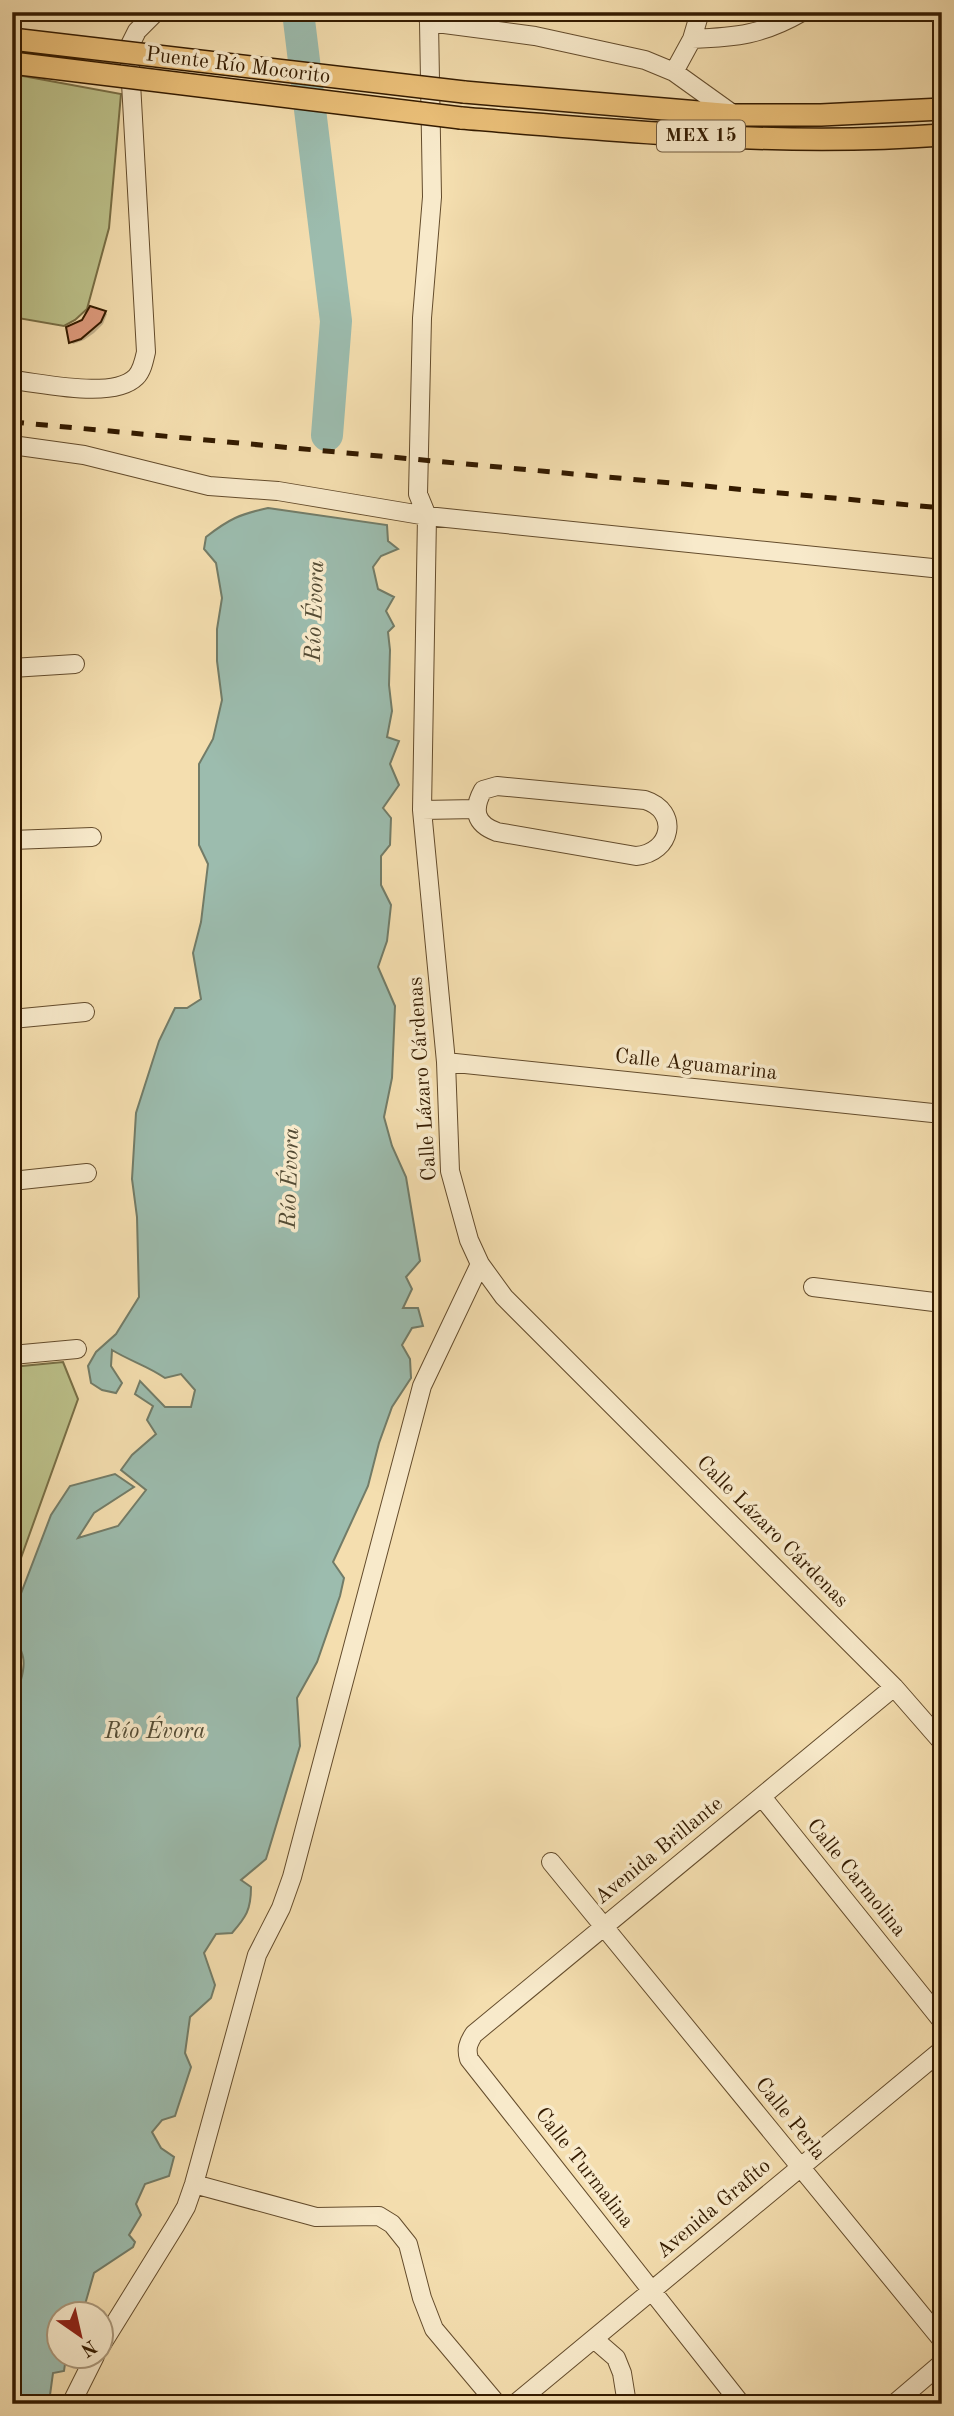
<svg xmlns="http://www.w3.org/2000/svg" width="954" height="2416" font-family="'Old Standard TT',serif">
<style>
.green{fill:#bcc18a;stroke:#786e45;stroke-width:2}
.water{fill:#9cbcae;stroke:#727c68;stroke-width:2}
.shadow{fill:#0003}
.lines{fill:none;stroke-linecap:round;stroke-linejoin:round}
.river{stroke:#9cbcae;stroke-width:32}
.building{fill:#dd9a7c;stroke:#341b00;stroke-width:2}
.minor-casing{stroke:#644c2c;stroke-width:20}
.major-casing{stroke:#341b00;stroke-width:24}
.minor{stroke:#f8eacb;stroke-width:18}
.major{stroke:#eabf78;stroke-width:21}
.rail{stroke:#341b00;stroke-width:5;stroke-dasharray:12 12;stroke-linecap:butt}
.major-bridge-casing{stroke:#341b00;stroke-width:24;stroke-linecap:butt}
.major-bridge{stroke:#eabf78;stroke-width:21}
.labels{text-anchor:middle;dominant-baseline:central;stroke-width:7;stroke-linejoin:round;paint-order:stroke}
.shield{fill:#f8eacb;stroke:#6f593d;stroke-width:2}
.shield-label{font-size:19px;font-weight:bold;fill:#341b00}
.street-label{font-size:21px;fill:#341b00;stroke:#f8eacb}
.water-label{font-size:23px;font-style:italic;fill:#534b34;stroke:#f8eacb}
</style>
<rect width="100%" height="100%" fill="#f4deaf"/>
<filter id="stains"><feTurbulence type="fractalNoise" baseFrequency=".00286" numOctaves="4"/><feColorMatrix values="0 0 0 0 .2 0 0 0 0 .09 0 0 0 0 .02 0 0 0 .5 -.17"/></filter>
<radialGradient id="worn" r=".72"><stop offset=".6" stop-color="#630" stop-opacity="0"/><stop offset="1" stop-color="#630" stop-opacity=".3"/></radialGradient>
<path class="green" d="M12,74l109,20 -12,134 -22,81 -12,11 -11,6 -52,-9z
M63,1362l15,37 -66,184v-216z"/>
<path class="water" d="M268,508l119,17 1,16 10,8 -17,7 -8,11 5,22 16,8 -8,14 8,15 -6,6 2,18 -1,35 3,26 -5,26 12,4 -9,23 9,21 -16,23 8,10 -1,27 -9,11v29l10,20 -4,36 -9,26 17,39 -3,72 -8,39 8,29 14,31 14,84 -14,16 6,12 -9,19h15l5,18 -11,2 -10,17 8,14 1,19 -19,29 -13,36 -11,43 -35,76 11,16 -4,18 -23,66 -20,36 3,48 -34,113 -25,21 10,7c0,23 -5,30 -19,46l-16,1 -12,19 11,32 -4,13 -21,19 -5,36 6,14 -16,49 -13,4 -10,12 9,16 13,9 -5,19 -24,8 -9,20 5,11 -12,20 6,7 -2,5 -39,26 -10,35 -8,6h-16v42l6,1 -2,14 -11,2 -3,22 -8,9h-30v-702c6,-13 14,-31 11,-45 -4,-15 -11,-24 -11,-40l39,-102 19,-29 45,-12 19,13 -40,26 -16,25 40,-12 28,-36 -25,-20 11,-15 24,-21 -9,-14 6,-14 -18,-12 5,-13 25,26h26l4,-17 -14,-16 -16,4c-17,-12 -35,-17 -53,-28l-1,16 11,17 -6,10 -14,-3 -11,-7 -3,-17 8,-14 20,-18 23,-37 -2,-80 -5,-38 4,-66 23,-72 16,-33h12l14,-9 -8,-46 8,-31 7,-58 -9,-19v-81l14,-25 9,-39 -5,-39v-32l5,-31 -6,-35 -12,-14 2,-12c23,-18 34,-23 62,-29z"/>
<path class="shadow" d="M105,312l2,2 -4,10 -9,9 -10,7 -11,4 -2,-2 4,-15z"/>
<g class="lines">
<path class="river" d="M298,12l38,309 -9,114"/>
</g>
<path class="building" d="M90,306l16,5 -5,11 -20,17 -12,4 -3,-16 16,-7z"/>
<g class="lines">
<g class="minor-casing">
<path id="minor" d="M427,12l2,10 3,175 -10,121 -4,176 9,22 -5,294 24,252 4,109 19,69 11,24 24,33 390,390 48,55
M429,22l106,14 110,24 29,12 60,43
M692,39c45,-2 70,-4 110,-27
M674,72l18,-33 8,-27
M12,380c31,3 101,20 124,-3 6,-6 8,-16 10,-25l-17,-305 8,-16 19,-19
M12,445l72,10 125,31 69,5 149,25 515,53
M12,668l63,-4
M497,786l148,14c35,11 27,53 -9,56l-139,-24c-22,-8 -25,-22 -14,-42z
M422,810l54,-1
M12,840l80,-3
M12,1019l73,-7
M446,1062l496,52
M12,1181l75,-8
M813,1287l129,16
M12,1355l65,-6
M762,1797l180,224
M551,1862l391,478
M194,2184l122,33 63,-1 13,8 16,20 14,54 12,31 63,75
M594,2339l22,19 6,15 5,31
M102,2344l73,-118 11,-19 8,-23 63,-229 24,-47 11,-31 130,-491 58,-122
M71,2404l24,-48
M515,2404l427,-354
M741,2404l-272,-345c-3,-10 -1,-16 5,-25l420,-347
M894,2404l48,-41"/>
</g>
<g class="major-casing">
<path id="major" d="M464,92l270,23h87l121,-6
M461,118c160,13 320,29 481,17"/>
</g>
<use href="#minor" class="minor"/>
<use href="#major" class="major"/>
<path class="rail" d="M12,422l930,86"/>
<g class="major-bridge-casing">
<path id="major-bridge" d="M12,39l452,53
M12,63l449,55"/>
</g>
<use href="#major-bridge" class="major-bridge"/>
</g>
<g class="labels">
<rect class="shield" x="657" y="120.5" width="88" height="31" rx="5"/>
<g class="shield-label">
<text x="701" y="136">MEX 15</text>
</g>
<g class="street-label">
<text transform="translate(238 66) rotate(7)">Puente Río Mocorito</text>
<text transform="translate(696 1065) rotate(6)">Calle Aguamarina</text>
<text transform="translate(423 1079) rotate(-94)">Calle Lázaro Cárdenas</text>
<text transform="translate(772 1532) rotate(45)">Calle Lázaro Cárdenas</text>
<text transform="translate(659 1851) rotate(-39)">Avenida Brillante</text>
<text transform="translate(856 1878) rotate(51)">Calle Carmolina</text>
<text transform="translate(790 2119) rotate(51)">Calle Perla</text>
<text transform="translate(584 2168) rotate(52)">Calle Turmalina</text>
<text transform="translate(714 2209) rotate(-40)">Avenida Grafito</text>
</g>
<g class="water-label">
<text transform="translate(315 611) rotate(-88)">Río Évora</text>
<text transform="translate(290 1178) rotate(-88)">Río Évora</text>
<text x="155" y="1731">Río Évora</text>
</g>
</g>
<rect width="954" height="2416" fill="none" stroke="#f4deaf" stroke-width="42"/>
<rect x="14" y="14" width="926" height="2388" fill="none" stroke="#341b00" stroke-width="3.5"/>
<rect x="21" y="21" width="912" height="2374" fill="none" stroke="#341b00" stroke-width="2"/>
<g transform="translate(80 2335) rotate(146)"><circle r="33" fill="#f8eacb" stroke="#aa977a" stroke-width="2"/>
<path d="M0-5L12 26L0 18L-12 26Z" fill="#8f2418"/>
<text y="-10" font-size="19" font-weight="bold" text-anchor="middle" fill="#341b00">N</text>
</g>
<rect width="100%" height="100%" filter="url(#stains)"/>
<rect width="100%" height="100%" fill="url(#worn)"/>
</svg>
